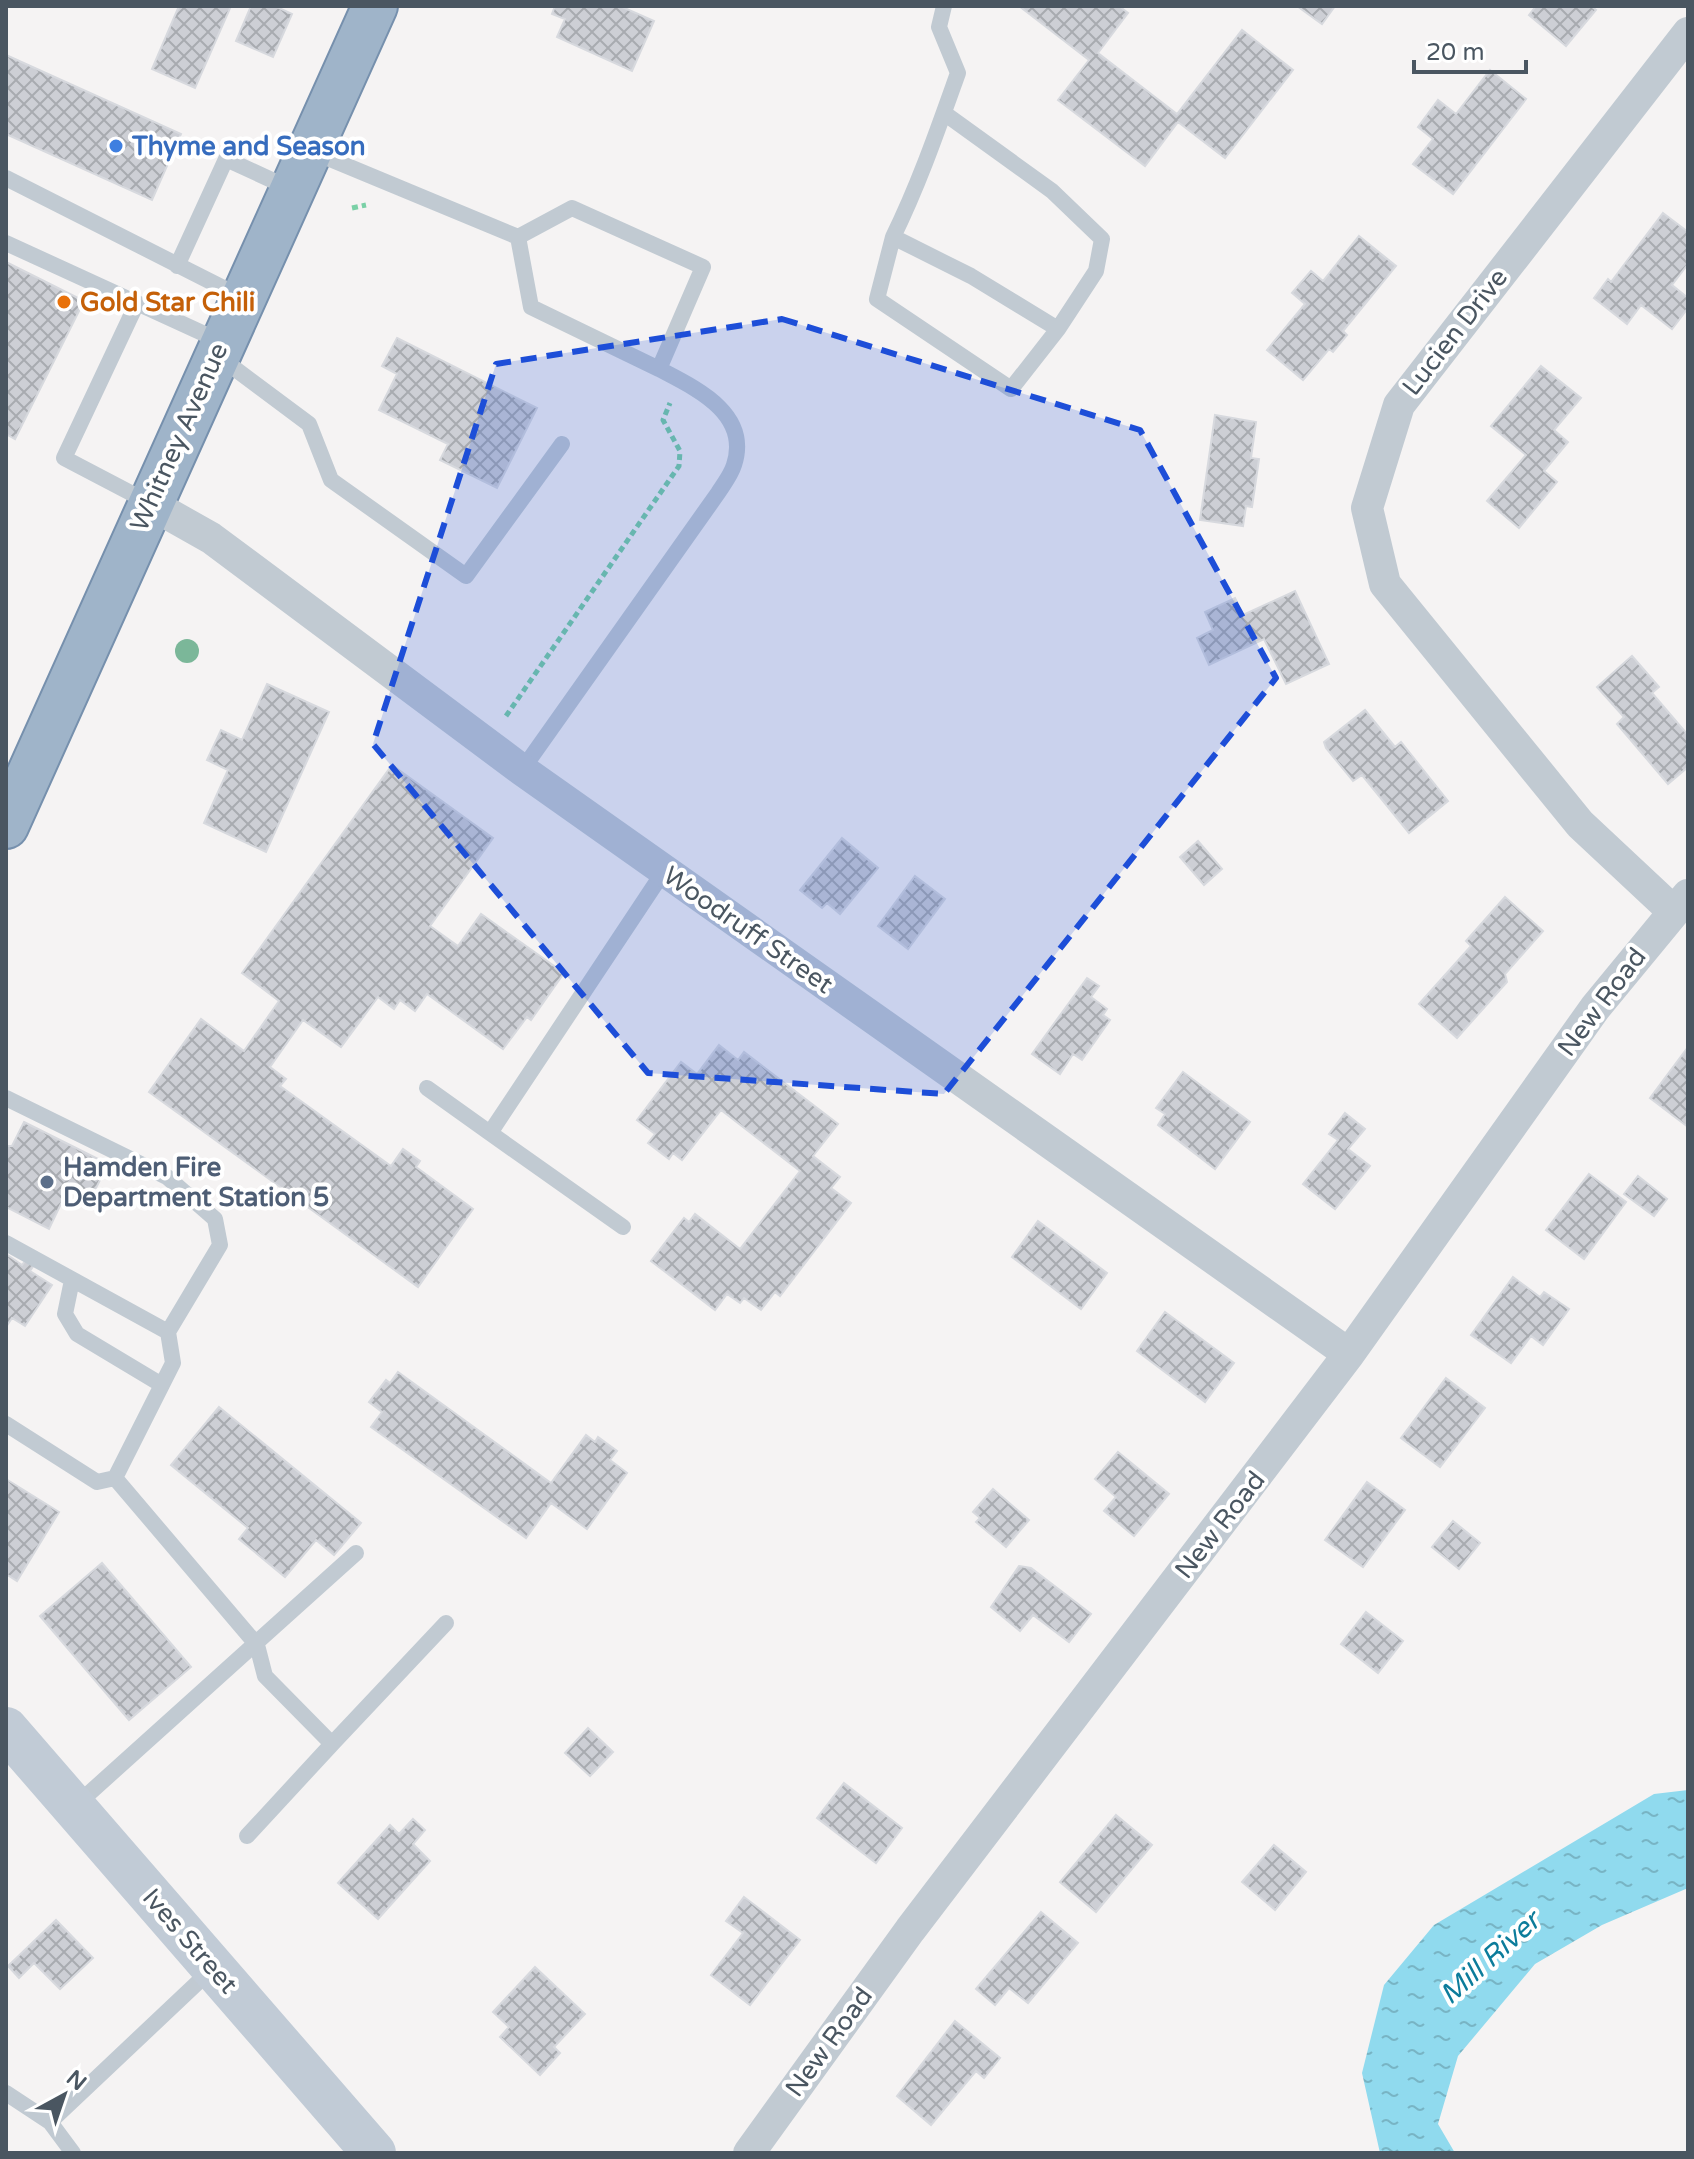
<svg xmlns="http://www.w3.org/2000/svg" width="1694" height="2159" font-family="'Varela Round',sans-serif">
<style>
.water{fill:url(#water-ripples)}
.building{fill:url(#building-cross-hatch);stroke:#d7d9de;stroke-width:2}
.lines{fill:none;stroke-linecap:round;stroke-linejoin:round}
.trunk-casing{stroke:#7690ad;stroke-width:48}
.path{stroke:#7ad0a6;stroke-width:5;stroke-dasharray:6 4;stroke-linecap:butt}
.service{stroke:#c1cad2;stroke-width:16}
.minor{stroke:#c1cad2;stroke-width:32}
.secondary{stroke:#c1cbd6;stroke-width:44}
.trunk{stroke:#9fb4c9;stroke-width:44}
.tree{fill:#7bb799}
.marked{fill:#1d4ed8;fill-opacity:0.2;stroke:#1d4ed8;stroke-width:6;stroke-dasharray:16 10;stroke-linejoin:round}
.shop-dot{fill:#3f7fe0;stroke:#fff;stroke-width:3}
.food-dot{fill:#e8710a;stroke:#fff;stroke-width:3}
.service-dot{fill:#5c6f8a;stroke:#fff;stroke-width:3}
.labels{text-anchor:middle;dominant-baseline:central;stroke-width:8;stroke-linejoin:round;paint-order:stroke}
.shop-label{font-size:26px;font-weight:bold;fill:#366cbe;stroke:#fff;text-anchor:start}
.food-label{font-size:26px;font-weight:bold;fill:#c56008;stroke:#fff;text-anchor:start}
.street-label{font-size:26px;fill:#4a5661;stroke:#fff}
.service-label{font-size:26px;font-weight:bold;fill:#4e5e75;stroke:#fff;text-anchor:start}
.water-label{font-size:28px;font-style:italic;fill:#0c7c9b;stroke:#fff}
</style>
<defs>
<pattern id="water-ripples" width="26" height="14" patternUnits="userSpaceOnUse" patternTransform="scale(2)"><rect width="26" height="14" fill="#90daee"/><path d="M2 4q2-2 4 0t4 0M15 11q2-2 4 0t4 0" fill="none" stroke="#78b4c4"/></pattern>
<pattern id="building-cross-hatch" width="8" height="8" patternUnits="userSpaceOnUse" patternTransform="scale(2)"><rect width="8" height="8" fill="#cdcfd5"/><path d="M0 0l8 8M0 8l8-8" fill="none" stroke="#a8abb0"/></pattern>
</defs>
<rect width="100%" height="100%" fill="#f5f3f3"/>
<path class="water" d="M1688,1790v98l-86,37 -67,39 -77,92 -20,68 17,29h-75l-18,-80 22,-88 50,-60 220,-131z"/>
<path class="building" d="M179,6h52l-36,82 -43,-19z
M251,6h24l17,8 -19,43 -37,-16z
M555,6h65l34,15 -22,50 -75,-34 8,-18 -13,-5z
M1019,6h100l9,7 -30,40 79,61 65,-84 51,40 -68,88 -47,-36 -33,44 -87,-66 31,-40z
M1297,6h38l-13,18z
M1536,6h55l5,4 -30,36 -37,-31z
M6,55l175,79 -29,66 -146,-66z
M1490,70l36,29 -73,95 -40,-30 20,-25 -15,-12 20,-27 18,14z
M1663,213l25,19v32l-16,21 16,13v10l-16,21 -31,-24 -14,19 -33,-26 14,-19 3,3z
M1359,236l37,30 -53,65 4,4 -14,17 -4,-3 -26,31 -36,-30 38,-46 -13,-11 19,-22 12,10z
M6,262l78,39 -69,138 -9,-5z
M397,338l140,70 -40,80 -57,-28 8,-16 -69,-34 18,-36 -15,-8z
M1541,366l40,32 -27,32 14,12 -24,29 13,11 -38,46 -32,-27 39,-46 -35,-29z
M1215,415l41,7 -5,36 8,1 -7,48 -6,-1 -3,20 -43,-6z
M1295,591l34,73 -43,20 -22,-45 -55,26 -12,-27 16,-8 -8,-18 30,-14 8,17z
M1632,656l27,31 -7,6 36,42v32l-20,17 -51,-60 7,-7 -27,-30z
M267,684l62,28 -63,140 -62,-29 24,-53 -21,-10 14,-30 21,10z
M1365,710l30,37 6,-5 47,59 -39,32 -47,-58 -9,6 -27,-33 -2,-6z
M392,765l101,73 -63,88 28,20 23,-32 83,59 -33,47 -4,-3 -24,32 -76,-55 -12,17 -15,-11 -6,9 -16,-12 -37,50 -38,-27 -33,47 16,12 -6,7 111,80 12,-17 17,12 -4,6 57,42 -55,78 -269,-195 52,-73 43,32 35,-50 -37,-28z
M842,838l36,30 -38,46 -13,-11 -5,5 -22,-18z
M1198,841l24,28 -18,16 -24,-28z
M915,876l30,23 -37,50 -30,-23z
M1505,897l38,34 -38,43 2,8 -50,56 -38,-34 52,-58 -5,-5z
M1087,978l12,8 -8,11 16,12 -4,6 7,5 -28,40 -9,-6 -13,20 -28,-20z
M719,1045l19,15 6,-8 94,72 -25,32 27,21 -9,11 20,15 -71,93 -5,-4 -14,18 -17,-12 -4,5 -13,-9 -12,16 -64,-49 33,-43 5,4 6,-8 45,35 60,-78 -79,-61 -39,50 -9,-7 -4,6 -21,-16 7,-9 -18,-14 44,-58 16,12z
M1688,1047v80l-38,-29z
M1183,1072l67,50 -35,47 -57,-44 7,-11 -9,-6z
M1345,1113l20,16 -17,20 22,17 -35,43 -32,-25 35,-44 -9,-6z
M24,1122l84,42 -18,36 -22,-11 -19,40 -43,-22v-61h6z
M1589,1174l37,28 -42,57 -38,-29z
M1638,1176l29,23 -13,17 -30,-22z
M1038,1221l69,52 -26,36 -69,-52z
M6,1254l16,11 6,-8 8,5 -6,9 22,14 -27,41 -13,-8 -6,9z
M1513,1277l27,20 4,-5 25,17 -26,36 -12,-9 -20,27 -40,-28z
M1165,1312l69,51 -29,39 -68,-51z
M398,1372l153,111 35,-48 9,7 3,-5 19,14 -7,9 17,13 -40,56 -36,-26 -25,35 -155,-111 11,-15 -13,-10 17,-22 4,3z
M1446,1378l39,30 -45,59 -39,-29z
M219,1407l142,116 -27,32 -18,-15 -31,37 -46,-38 9,-11 -77,-63z
M1118,1452l51,42 -35,42 -30,-25 12,-14 -21,-18z
M6,1479l53,33 -42,69 -11,-7z
M1367,1482l38,28 -42,57 -38,-27z
M993,1489l36,31 -23,27 -30,-25 4,-4 -7,-6z
M1453,1521l27,22 -21,26 -27,-22z
M102,1563l89,104 -62,53 -89,-104z
M1019,1566l12,2 60,46 -22,28 -36,-27 -13,16 -29,-24z
M1366,1612l37,29 -25,32 -37,-29z
M588,1728l25,24 -23,24 -25,-23z
M844,1783l58,45 -26,35 -59,-45z
M1116,1815l36,30 -56,67 -36,-30z
M413,1819l12,11 -12,14 17,17 -52,58 -40,-36 52,-58 9,9z
M1274,1845l32,27 -31,38 -33,-28z
M744,1897l56,43 -50,65 -39,-30 32,-42 -17,-12z
M1041,1912l37,31 -50,60 -19,-15 -14,17 -19,-16z
M56,1920l37,38 -33,31 -26,-26 -15,15 -11,-12z
M535,1967l50,47 -31,33 6,6 -20,22 -40,-38 9,-10 -16,-15z
M955,2021l45,37 -16,20 -8,-7 -45,54 -34,-29z"/>
<g class="lines">
<g class="trunk-casing">
<path id="trunk" d="M6,826l369,-820"/>
</g>
<path class="path" d="M352,208l14,-3
M506,716l173,-250 1,-15 -17,-31 7,-17"/>
<path class="service" d="M944,113l108,78 50,48 -6,32 -38,58 -87,-53 -78,-39c26,-53 45,-108 65,-164l-19,-46 5,-21
M311,151l207,86
M6,178l235,119
M518,237l54,-29 131,59 -44,102c36,19 92,44 75,96 -3,10 -11,20 -16,28l-196,277
M518,237l13,70 128,62
M893,237l-16,62 134,90 47,-60
M6,243l216,99
M177,266l49,-107 63,29
M137,303l-73,155 84,44
M218,356l91,68 22,56 135,96 96,-132
M427,1088l63,45
M6,1098l161,79 48,42 5,26 -52,87
M623,1227l-133,-94 174,-262
M6,1243l162,89 5,31 -58,115 -18,4 -91,-58
M72,1280l-7,34 12,20 85,51
M115,1478l142,167 8,31 67,68 114,-121
M75,1806l281,-253
M247,1836l85,-92
M6,2093l44,29 23,31
M50,2122l162,-153"/>
<path class="minor" d="M149,503l62,35 311,232 827,584
M1673,911l-93,-87 -195,-240 -18,-76 32,-103 289,-372
M749,2153l161,-223 439,-576 246,-346 93,-113"/>
<path class="secondary" d="M6,1729l368,424"/>
<use href="#trunk" class="trunk"/>
</g>
<circle class="tree" cx="187" cy="651" r="12"/>
<path class="marked" d="M782,319l358,111 136,248 -332,416 -296,-21 -275,-329 123,-380z"/>
<circle class="shop-dot" cx="116" cy="146" r="8"/>
<circle class="food-dot" cx="64" cy="302" r="8"/>
<circle class="service-dot" cx="47" cy="1182" r="8"/>
<g class="labels">
<g class="shop-label">
<text x="132" y="146">Thyme and Season</text>
</g>
<g class="food-label">
<text x="80" y="302">Gold Star Chili</text>
</g>
<g class="street-label">
<text transform="translate(1455 332) rotate(-52)">Lucien Drive</text>
<text transform="translate(179 437) rotate(-66)">Whitney Avenue</text>
<text transform="translate(748 930) rotate(35)">Woodruff Street</text>
<text transform="translate(1602 1002) rotate(-53)">New Road</text>
<text transform="translate(1220 1525) rotate(-52)">New Road</text>
<text transform="translate(190 1941) rotate(49)">Ives Street</text>
<text transform="translate(829 2042) rotate(-54)">New Road</text>
</g>
<g class="service-label">
<text x="63" y="1167">Hamden Fire<tspan x="63" dy="30">Department Station 5</tspan></text>
</g>
<g class="water-label">
<text transform="translate(1490 1958) rotate(-42)">Mill River</text>
</g>
</g>
<rect width="1694" height="2159" fill="none" stroke="#4a5661" stroke-width="16"/>
<g transform="translate(64 2095) rotate(40)" stroke="#ffffff" stroke-width="6" paint-order="stroke">
<path d="M0-6L14 30L0 20L-14 30Z" fill="#4a5661"/>
<text y="-12" font-size="22" font-weight="bold" text-anchor="middle" fill="#4a5661">N</text>
</g>
<path d="M1414 60v12h112v-12" fill="none" stroke="#4a5661" stroke-width="4"/>
<text x="1426" y="60" font-size="24" fill="#4a5661" stroke="#ffffff" stroke-width="6" paint-order="stroke">20 m</text>
</svg>
